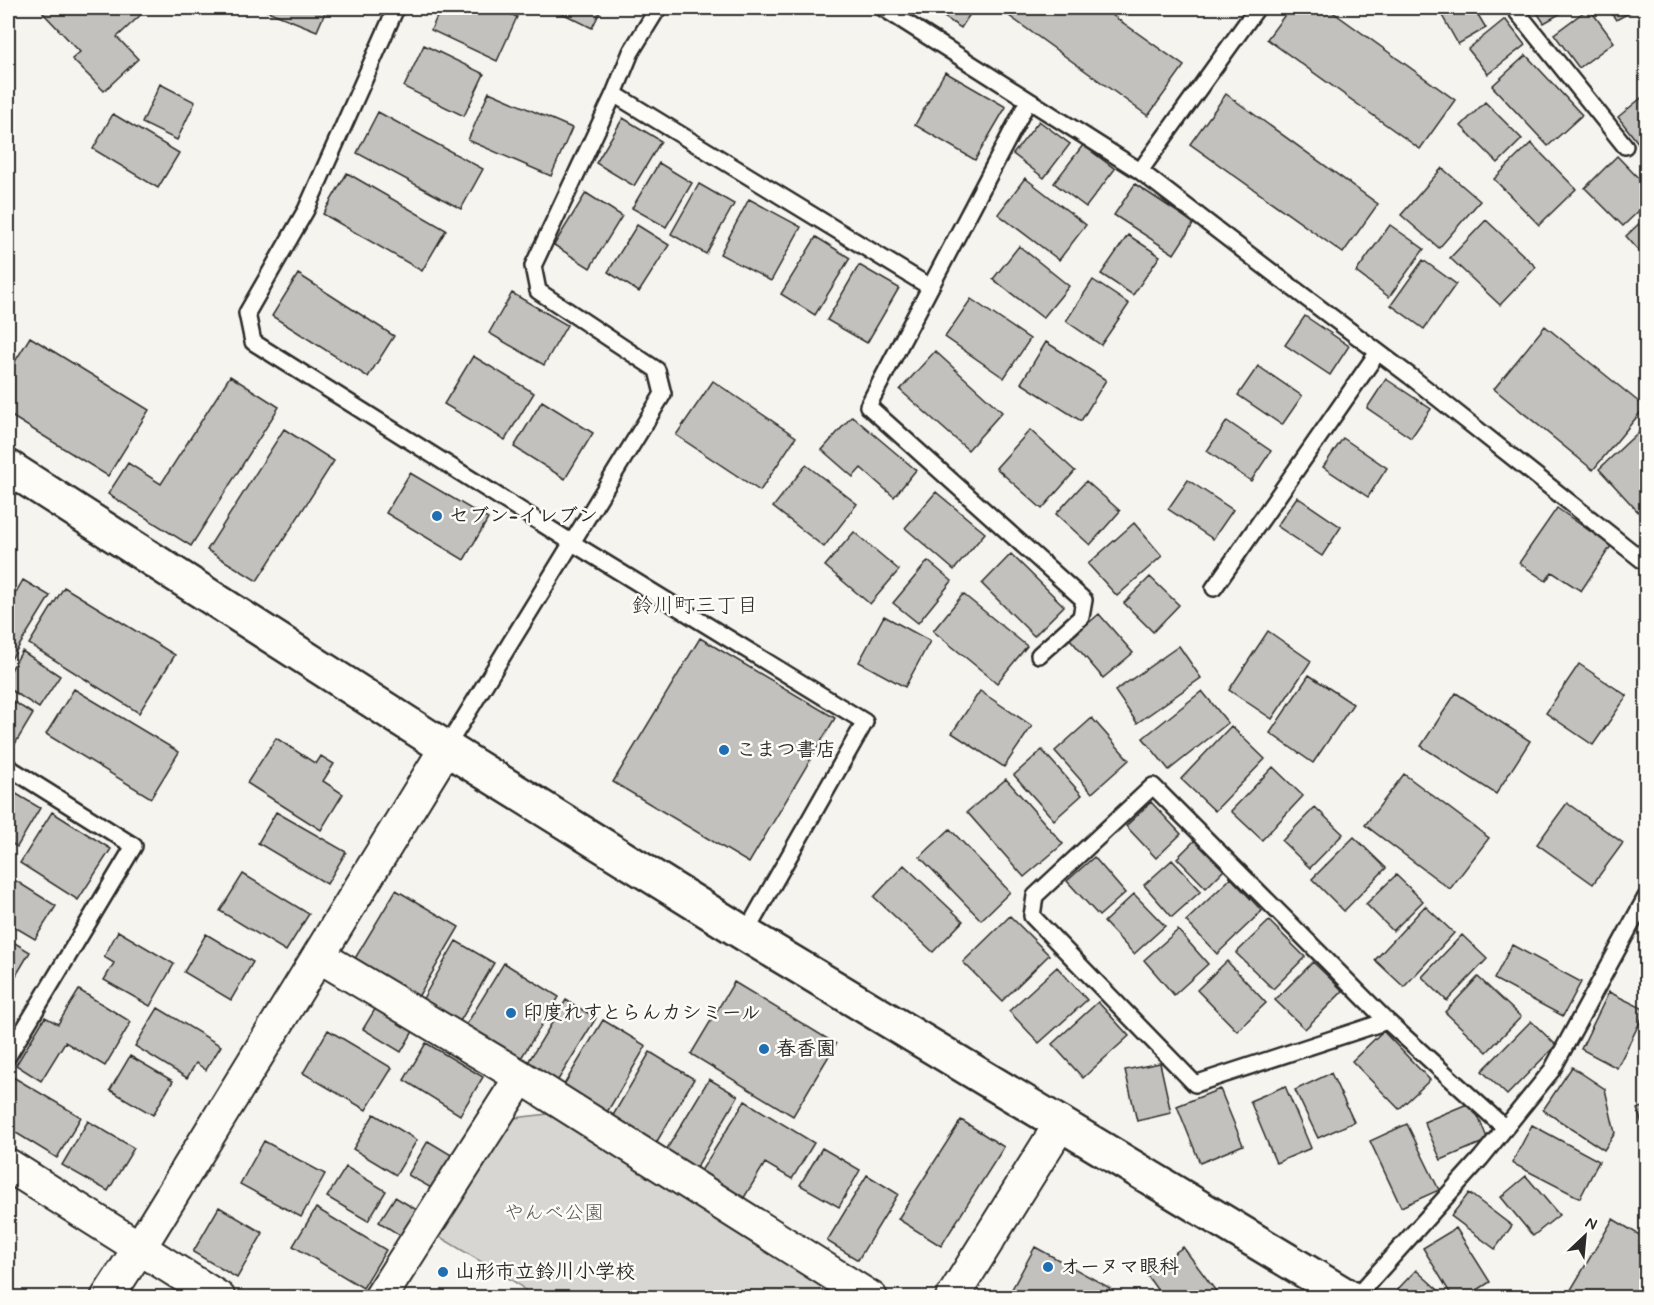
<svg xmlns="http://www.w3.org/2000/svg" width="1654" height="1305" font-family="Mynerve,'Klee One',sans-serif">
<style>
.green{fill:#d7d6d2;stroke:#81807e;stroke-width:1.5}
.building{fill:#c2c1be;stroke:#2b2b2b;stroke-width:1.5}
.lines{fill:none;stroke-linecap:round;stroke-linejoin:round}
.service-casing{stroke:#2b2b2b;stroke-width:20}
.minor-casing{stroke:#2b2b2b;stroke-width:36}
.tertiary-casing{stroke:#2b2b2b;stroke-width:38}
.service{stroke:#fdfcf7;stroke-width:15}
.minor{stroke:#fdfcf7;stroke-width:32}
.tertiary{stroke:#fdfcf7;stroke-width:33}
.poi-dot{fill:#1f6fb2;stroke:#fdfcf7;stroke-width:2}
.labels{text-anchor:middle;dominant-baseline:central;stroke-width:5;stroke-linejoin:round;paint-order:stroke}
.poi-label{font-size:20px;font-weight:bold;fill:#2b2b2b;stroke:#fdfcf7;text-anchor:start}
.park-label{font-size:20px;fill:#565655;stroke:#fdfcf7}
.neighbourhood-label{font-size:21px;fill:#2b2b2b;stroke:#fdfcf7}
</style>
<rect width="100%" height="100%" fill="#f5f4ef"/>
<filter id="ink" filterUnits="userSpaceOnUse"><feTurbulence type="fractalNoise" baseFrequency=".0167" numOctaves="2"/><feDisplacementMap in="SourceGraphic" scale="12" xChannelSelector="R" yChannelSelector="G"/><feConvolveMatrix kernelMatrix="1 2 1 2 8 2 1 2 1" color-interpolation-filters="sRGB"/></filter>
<g filter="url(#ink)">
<path class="green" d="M548,1114l296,183h-312l-14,-13 -78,-47 74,-119z"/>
<path class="building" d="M48,8h100l-31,29 21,22 -34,32 -32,-32 8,-7 -37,-39z
M266,8h61l-10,23 -52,-21z
M441,8h56l20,9 -20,44 -66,-31z
M552,8h50l-10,20z
M930,8h44l-13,20z
M998,8h104l82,58 -36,50z
M1290,8h37l128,92 -35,49 -153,-110z
M1447,8h27l12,20 -28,16 -18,-32z
M1534,8h36l-26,15z
M1589,8l25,34 -35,26 -25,-34z
M1608,8h30l-22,12z
M1505,19l20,26 -37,29 -20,-25z
M424,45l60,29 -20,42 -60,-29z
M1526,55l56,60 -34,31 -56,-60z
M945,72l61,35 -31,53 -60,-35z
M160,84l35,18 -18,38 -35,-17z
M489,92l83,36 -21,48 -83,-36z
M1226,94l152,110 -35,49 -153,-109z
M1646,94v59l-28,-36z
M1485,102l37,37 -24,24 -37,-37z
M378,112l105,57 -22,40 -104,-56z
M113,114l66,39 -21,35 -65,-39z
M623,118l38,23 -27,45 -38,-23z
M1039,121l31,23 -26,34 -31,-24z
M1531,143l45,46 -37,36 -45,-46z
M1083,145l32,24 -29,38 -32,-24z
M1617,156l29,30v18l-23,22 -38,-38z
M659,163l33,20 -26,44 -34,-19z
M1442,168l38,33 -41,47 -38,-33z
M347,173l99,57 -24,41 -99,-57z
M1025,178l61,47 -27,35 -61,-46z
M699,184l35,20 -28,50 -35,-20z
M1135,184l59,39 -20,31 -60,-39z
M586,193l36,23 -32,52 -36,-23z
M749,199l52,28 -30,54 -51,-27z
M1646,217v42l-20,-23z
M1486,220l50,47 -36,38 -50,-47z
M637,225l32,20 -30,47 -31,-20z
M1390,225l34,24 -35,48 -33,-25z
M1128,235l32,21 -27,39 -32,-21z
M816,237l34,21 -35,57 -34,-21z
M1019,246l50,40 -26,32 -50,-39z
M1423,260l33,24 -32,45 -33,-24z
M859,265l40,23 -32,55 -40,-23z
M298,274l96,62 -26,41 -96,-61z
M1093,280l36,24 -28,41 -35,-24z
M512,293l55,32 -23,40 -55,-32z
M971,299l59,40 -26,39 -59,-41z
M1305,316l44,30 -19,29 -45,-30z
M1545,326l100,81 -52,63 -99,-81z
M30,337l119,73 -41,66 -100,-62v-41z
M1046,342l60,38 -25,41 -60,-38z
M935,351l67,61 -34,38 -68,-60z
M473,356l61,37 -29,47 -61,-36z
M1258,366l44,30 -20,29 -44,-30z
M230,376l49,31 -88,139 -83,-52 20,-31 33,21z
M1386,379l45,30 -20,29 -44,-30z
M713,381l83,56 -36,54 -84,-56z
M542,401l51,32 -28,46 -51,-32z
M852,416l64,54 -22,27 -33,-29 -8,9 -31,-27z
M1227,421l44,30 -20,30 -44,-30z
M1646,425v86l-5,4 -42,-46z
M284,429l50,32 -77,120 -50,-31z
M1030,430l45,41 -33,38 -46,-41z
M1343,438l44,30 -19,29 -45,-30z
M806,465l51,39 -33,43 -51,-40z
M410,473l78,46 -24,41 -78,-47z
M1188,480l45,30 -20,29 -45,-30z
M1086,481l34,30 -30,34 -34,-31z
M936,492l49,41 -31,37 -49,-42z
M1297,497l44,30 -19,29 -45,-30z
M1557,508l54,38 -30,45 -29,-19 -6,9 -27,-18z
M1134,523l28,33 -45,40 -29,-32z
M854,532l45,38 -29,34 -45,-38z
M1011,554l53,52 -30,30 -52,-52z
M928,561l24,20 -34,42 -25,-20z
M1150,577l29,28 -26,27 -29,-29z
M23,580l27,16 -42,68v-75l7,5z
M64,587l111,68 -36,58 -110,-69z
M963,594l64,52 -30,37 -64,-52z
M1099,614l34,39 -30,25 -33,-39z
M884,616l46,25 -25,46 -46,-25z
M1268,631l43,30 -39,58 -43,-29z
M700,638l135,80 -86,145 -136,-81z
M1179,646l22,32 -64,45 -22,-32z
M22,651l38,25 -21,32 -31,-20v-13z
M1579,664l48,32 -34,49 -47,-32z
M1309,675l44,29 -40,59 -43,-30z
M74,689l105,63 -28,46 -105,-64z
M980,691l52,35 -28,41 -52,-34z
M1202,691l26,32 -59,47 -26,-32z
M1456,693l74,48 -34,53 -75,-48z
M8,698l25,16 -21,35 -4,-3z
M1092,718l37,42 -37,33 -37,-42z
M1231,726l34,33 -50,52 -34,-32z
M276,738l40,26 5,-8 13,8 -11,17 20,13 -22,36 -74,-47z
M1042,750l40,45 -28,25 -40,-45z
M1273,767l30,29 -41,44 -31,-29z
M1404,774l85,64 -39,51 -85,-64z
M1006,779l57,65 -39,33 -57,-65z
M13,792l27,16 -23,39 -9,-6v-40z
M1151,802l30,32 -25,24 -30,-32z
M1567,803l56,40 -30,41 -56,-40z
M1315,807l28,27 -33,34 -28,-27z
M52,812l59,37 -33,51 -58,-37z
M276,812l70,40 -19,32 -69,-41z
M950,829l60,63 -29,28 -61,-63z
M1354,837l32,31 -42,43 -32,-32z
M1195,840l29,30 -18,18 -29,-30z
M1094,857l31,36 -26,23 -32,-35z
M1172,860l29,31 -29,26 -28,-32z
M904,865l59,56 -30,31 -59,-55z
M243,874l66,40 -23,37 -66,-40z
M1396,875l27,26 -30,30 -27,-27z
M8,876l48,30 -21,33 -27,-16z
M1231,878l31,33 -45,43 -31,-33z
M396,890l63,37 -41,70 -64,-37z
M1134,894l31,32 -31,28 -30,-32z
M1425,906l29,27 -50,54 -29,-27z
M1010,916l39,39 -47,46 -39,-39z
M1269,921l36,36 -32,32 -37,-36z
M1178,930l30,34 -34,31 -30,-35z
M118,931l56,33 -24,42 -46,-26 10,-17 -10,-6z
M206,934l47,28 -22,38 -47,-28z
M1462,935l25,24 -40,42 -25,-24z
M8,939l22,13 -22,37z
M456,941l38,22 -35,60 -38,-21z
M1512,945l69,37 -18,34 -69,-37z
M1227,961l39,42 -29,28 -40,-41z
M1313,962l30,29 -38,38 -30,-29z
M504,963l55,34 -41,66 -55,-33z
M1057,967l30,33 -48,43 -30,-32z
M1478,977l43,40 -34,35 -42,-40z
M734,982l102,62 -43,72 -102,-62z
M79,990l52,32 -26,44 -40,-24 -24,39 -25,-16 29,-48 13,7z
M1609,992l37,18 -29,58 -36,-19z
M566,1000l30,18 -41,67 -30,-18z
M1098,1002l31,34 -46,42 -31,-34z
M377,1006l38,22 -14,24 -38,-23z
M158,1008l63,38 -15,24 -10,-7 -9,15 -52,-32z
M603,1020l43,26 -40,68 -44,-26z
M1531,1021l25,24 -49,50 -25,-24z
M328,1030l64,38 -26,42 -63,-37z
M1383,1031l47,49 -31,29 -47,-48z
M426,1043l57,34 -23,38 -56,-35z
M650,1052l44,27 -38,64 -44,-26z
M130,1056l43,25 -20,34 -43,-25z
M1160,1063l11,50 -34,8 -12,-51z
M1572,1067l33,22 10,44 -11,17 -61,-40z
M1331,1073l23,49 -36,16 -23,-48z
M13,1077l68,40 -24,41 -49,-30v-42z
M709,1079l29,17 -43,74 -30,-18z
M1285,1086l26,62 -35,15 -26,-62z
M1220,1089l23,56 -43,18 -23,-57z
M745,1101l69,42 -22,36 -27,-16 -23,38 -43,-27z
M1472,1102l16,38 -47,20 -17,-38z
M1646,1106v30l-9,-27z
M374,1114l43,26 -21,35 -43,-26z
M961,1120l43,27 -63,99 -43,-27z
M88,1121l46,27 -26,43 -46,-26z
M1407,1124l32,66 -38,17 -31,-66z
M1532,1125l67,36 -19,37 -68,-35z
M264,1141l61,33 -24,43 -61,-33z
M428,1141l25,15 -20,33 -25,-14z
M822,1148l38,22 -21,37 -39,-22z
M346,1167l40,24 -18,30 -41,-24z
M867,1175l31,19 -40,66 -31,-19z
M1526,1176l33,39 -26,21 -32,-39z
M1469,1193l43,33 -17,23 -44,-33z
M395,1197l22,13 -16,26 -22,-14z
M219,1207l44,26 -26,45 -44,-26z
M316,1208l70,42 -23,38 -70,-42z
M1613,1219l28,17 5,-9v71h-80z
M1456,1228l34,54 -25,16h-12l-30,-50z
M1035,1247l75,41 -5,10h-98z
M1183,1247l38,51h-58l-17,-24z
M1416,1270l31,28h-42l-8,-8z"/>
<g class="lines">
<g class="service-casing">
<path id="service" d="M396,8l-90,202 -59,103 6,29 318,200 294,180 -120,212
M883,8l257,163 133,102 137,103 236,187
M1514,8l111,138
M614,94l316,193
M1028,101l-160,305 216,194 -3,17 -42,38
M1140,171l117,-163
M1214,588l164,-236
M446,748l217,-354 -6,-24 -119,-79 -5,-25 81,-172 17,-42 27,-44
M8,767l126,79 -126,210
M1387,1021l-192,63 -163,-168 3,-20 118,-110 234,235 118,107
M1355,1298l126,-140 71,-88 94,-173"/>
</g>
<g class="minor-casing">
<path id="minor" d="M319,956l202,121
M8,1165l211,133
M107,1298l33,-51 306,-499
M380,1298l141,-221 350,221
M952,1298l109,-175"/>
</g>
<g class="tertiary-casing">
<path id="tertiary" d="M8,467l438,281 299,186 605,364"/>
</g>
<use href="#service" class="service"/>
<use href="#minor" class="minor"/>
<use href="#tertiary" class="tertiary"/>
</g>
</g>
<g class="poi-dot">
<circle cx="437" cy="516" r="6"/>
<circle cx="724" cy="750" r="6"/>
<circle cx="511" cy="1013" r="6"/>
<circle cx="764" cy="1049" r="6"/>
<circle cx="1048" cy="1267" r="6"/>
<circle cx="443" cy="1272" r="6"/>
</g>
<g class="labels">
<g class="poi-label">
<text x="449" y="516">セブン-イレブン</text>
<text x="736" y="750">こまつ書店</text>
<text x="523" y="1013">印度れすとらんカシミール</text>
<text x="776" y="1049">春香園</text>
<text x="1060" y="1267">オーヌマ眼科</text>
<text x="455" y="1272">山形市立鈴川小学校</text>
</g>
<g class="park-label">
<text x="554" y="1213">やんべ公園</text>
</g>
<g class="neighbourhood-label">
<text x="695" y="606">鈴川町三丁目</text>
</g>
</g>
<rect width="1654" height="1305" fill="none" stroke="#fdfcf7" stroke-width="30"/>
<rect x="15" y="15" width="1624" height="1275" fill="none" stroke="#2b2b2b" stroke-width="2" filter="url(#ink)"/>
<g transform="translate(1585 1236) rotate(26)" stroke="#fdfcf7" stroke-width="4.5" paint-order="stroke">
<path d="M0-4.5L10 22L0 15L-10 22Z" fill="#2b2b2b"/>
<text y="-9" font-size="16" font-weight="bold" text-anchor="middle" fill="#2b2b2b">N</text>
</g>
</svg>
